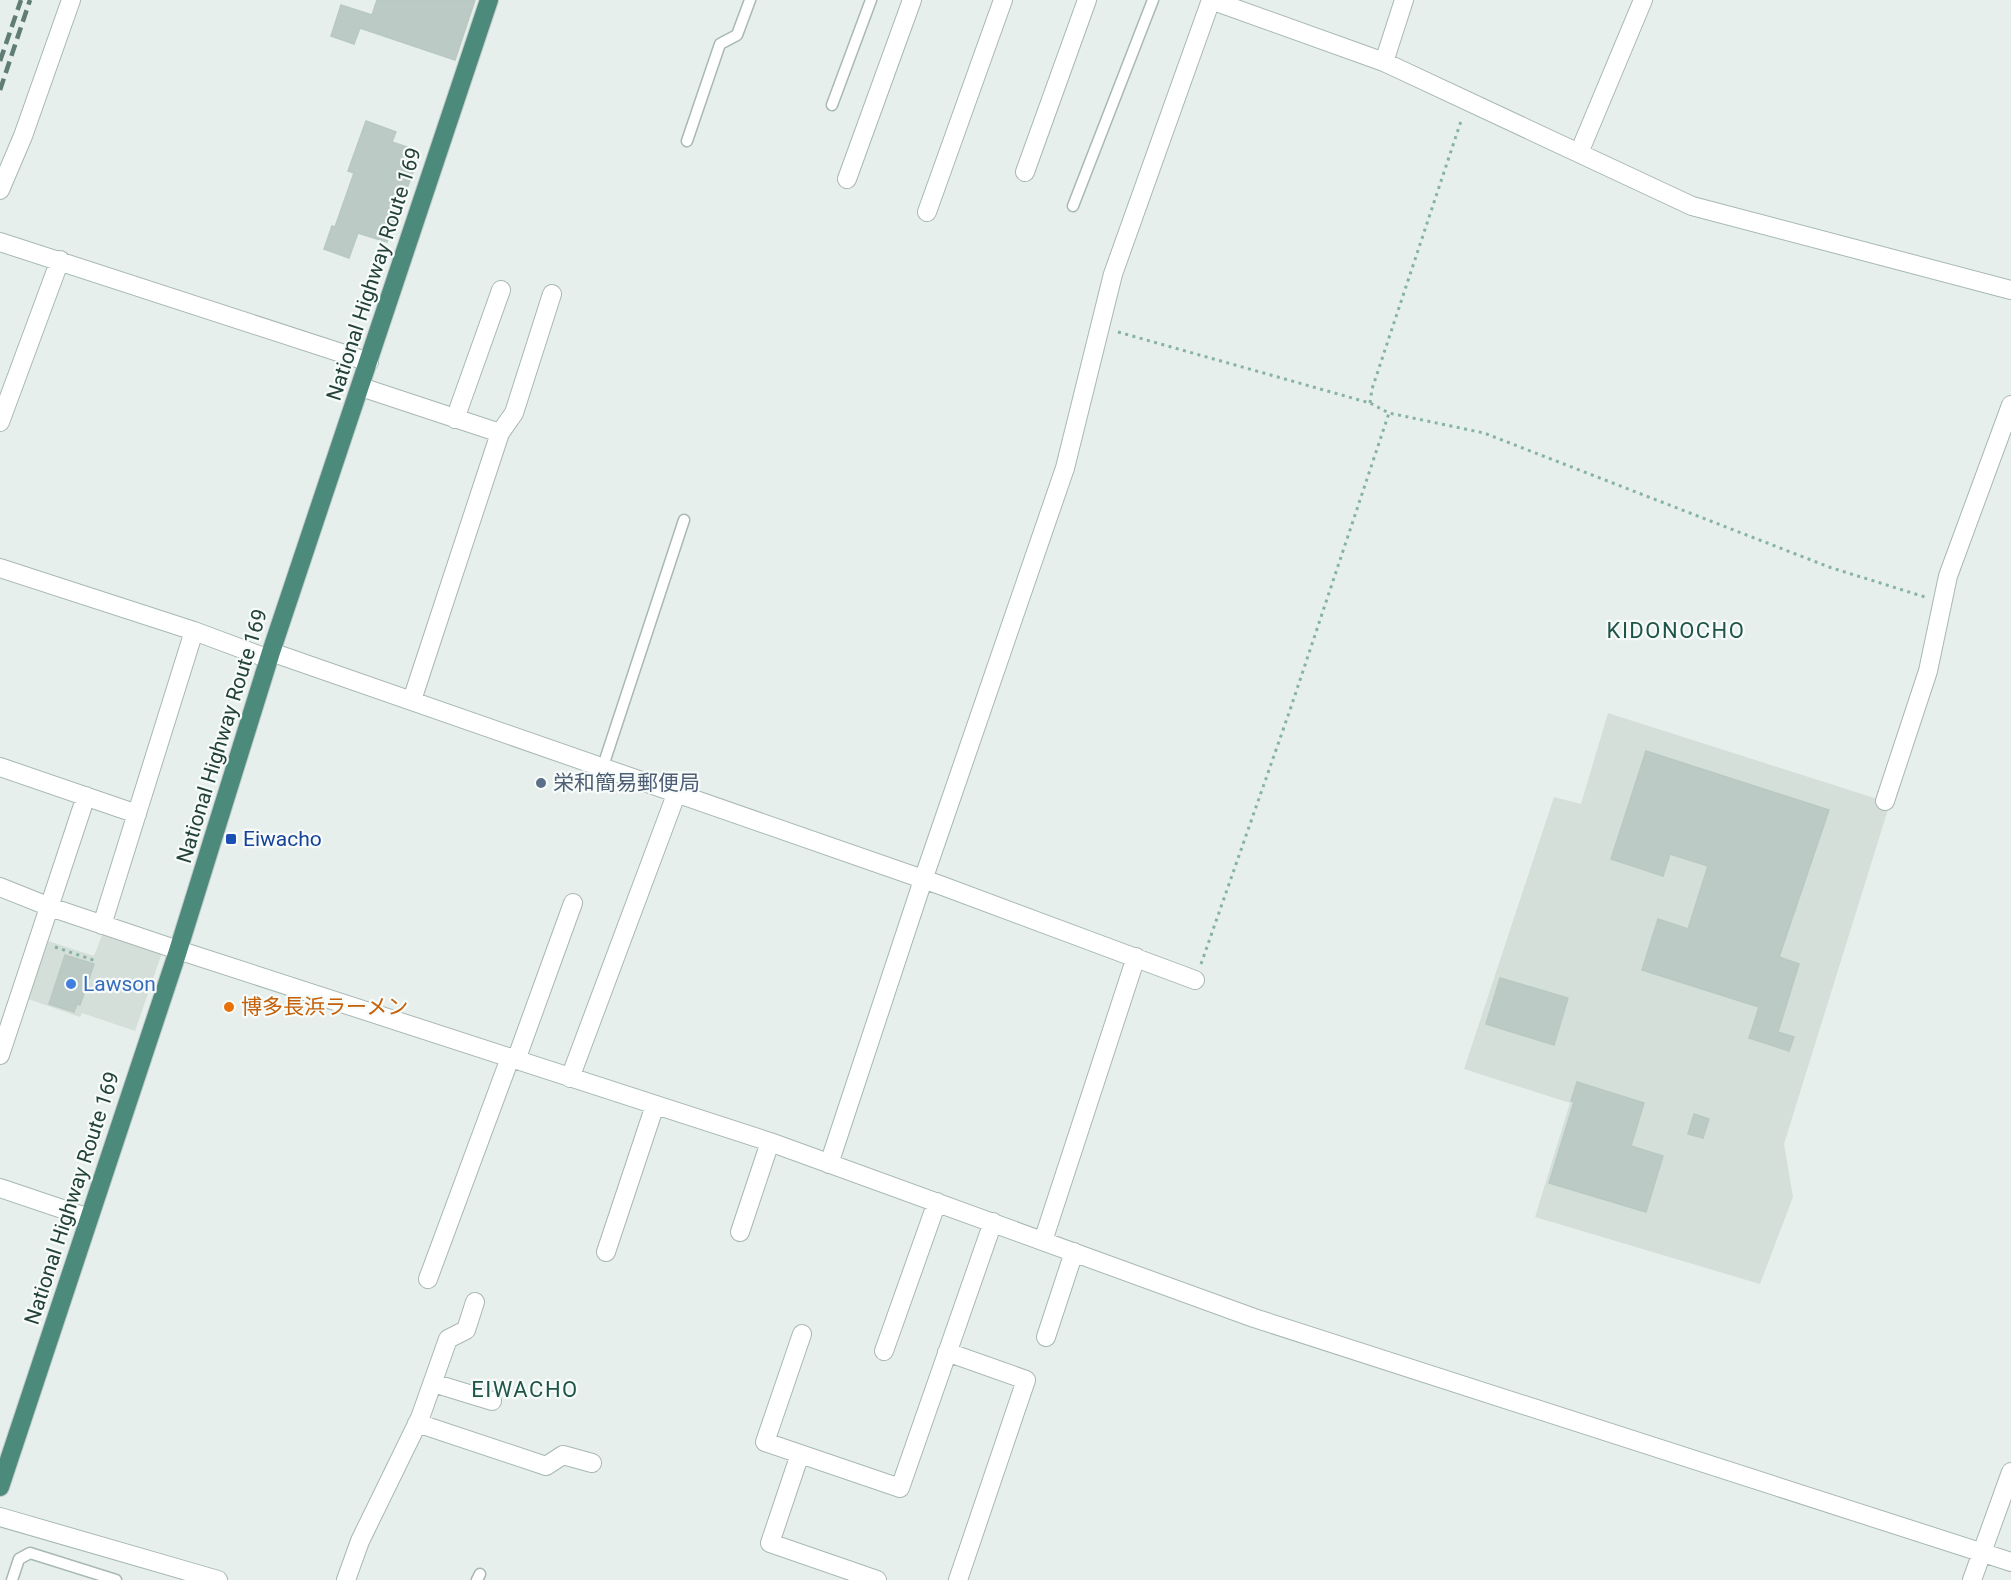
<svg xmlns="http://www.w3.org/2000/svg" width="2011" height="1580" font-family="Roboto,'Noto Sans JP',sans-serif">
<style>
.built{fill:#d4dfda}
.building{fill:#bbcac4;stroke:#b8c9c2;stroke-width:1.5}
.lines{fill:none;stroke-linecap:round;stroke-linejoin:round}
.service-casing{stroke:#a8b8b2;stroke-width:13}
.minor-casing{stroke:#a8b8b2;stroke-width:20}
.tertiary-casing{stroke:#a8b8b2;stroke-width:20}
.trunk-casing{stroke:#c2cac8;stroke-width:20}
.path{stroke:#86b3a5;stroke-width:3;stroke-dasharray:3 4.5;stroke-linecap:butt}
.service{stroke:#fff;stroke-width:10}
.minor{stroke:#fff;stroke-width:18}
.tertiary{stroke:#fff;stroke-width:18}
.trunk{stroke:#4c8a7c;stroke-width:18}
.rail{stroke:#5f7d75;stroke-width:4.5;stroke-dasharray:12 6;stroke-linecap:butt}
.service-dot{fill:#5c6f8a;stroke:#f7fbf9;stroke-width:2}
.transit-dot{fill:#1a4fb4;stroke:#f7fbf9;stroke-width:2}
.shop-dot{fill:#3f7fe0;stroke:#f7fbf9;stroke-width:2}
.food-dot{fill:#e8710a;stroke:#f7fbf9;stroke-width:2}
.labels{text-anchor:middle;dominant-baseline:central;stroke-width:4.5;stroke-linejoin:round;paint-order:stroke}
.street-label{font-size:21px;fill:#24423a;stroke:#f7fbf9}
.service-label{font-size:21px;fill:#4e5e75;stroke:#f7fbf9;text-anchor:start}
.transit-label{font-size:21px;fill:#164399;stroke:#f7fbf9;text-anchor:start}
.shop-label{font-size:21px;fill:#366cbe;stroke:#f7fbf9;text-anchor:start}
.food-label{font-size:21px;fill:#c56008;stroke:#f7fbf9;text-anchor:start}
.neighbourhood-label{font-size:22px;letter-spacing:1.5px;fill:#1f5548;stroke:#f7fbf9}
</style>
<rect width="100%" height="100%" fill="#e6efeb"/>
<path class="built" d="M1608,713l282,90 -106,341 9,53 -33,87 -225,-67 35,-114 -106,-34 90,-272 27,7z
M104,930l59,20 -28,81 -53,-18 -2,4 -52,-18 20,-58 46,15z"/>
<path class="building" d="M377,0h98l-20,60 -95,-32 -6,16 -23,-8 10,-31 31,10z
M366,121l30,11 -4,10 15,5 -2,8 13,4 -31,83 -29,-9 -9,25 -25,-9 8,-23 3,1 19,-54 -6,-2z
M1646,751l183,59 -50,147 20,7 -21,68 16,5 -5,14 -40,-13 10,-31 -117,-37 16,-51 30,10 20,-63 -38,-12 -7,22 -52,-17z
M65,955l29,9 -14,41 -3,-1 -3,8 -25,-8z
M1500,978l68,20 -14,47 -68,-21z
M1577,1082l67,21 -13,43 32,10 -17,56 -97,-29 25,-81 -3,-1z
M1694,1114l15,5 -6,19 -15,-4z"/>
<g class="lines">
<g class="service-casing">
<path id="service" d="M832,105l39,-105
M687,141l33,-97 17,-9 13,-35
M1073,206l80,-206
M603,766l81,-246
M12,1580l7,-21 11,-6 86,27
M477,1580l3,-6"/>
</g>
<g class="minor-casing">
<path id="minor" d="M1211,0l173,62 308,144 319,84
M1384,62l20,-62
M1579,153l64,-153
M1025,172l62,-172
M847,179l65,-179
M927,212l76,-212
M0,242l369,120
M361,387l139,46 -88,267
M455,419l46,-129
M0,422l60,-162
M500,433l14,-20 38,-119
M0,568l194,63 75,28
M271,652l669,233 255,95
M0,767l137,47
M1885,801l43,-130 20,-95 63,-171
M0,887l50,20 128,43 592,192 484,176 757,244
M102,925l92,-294
M0,1055l86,-259
M516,1060l57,-157
M570,1078l107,-286
M829,1164l94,-284 142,-412 48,-194 98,-274
M0,1188l89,30
M740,1232l30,-90
M1043,1241l93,-284
M606,1252l49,-147
M428,1279l82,-221
M802,1334l-37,108 135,46 93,-266
M1046,1337l28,-85
M884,1351l53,-149
M947,1352l79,28 -68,200
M433,1383l59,18
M417,1423l129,43 17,-11 29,8
M800,1454l-30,89 107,37
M0,1517l218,63
M346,1580l14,-39 60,-123 28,-79 18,-9 9,-28
M1972,1580l39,-108"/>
</g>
<g class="tertiary-casing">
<path id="tertiary" d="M0,190l23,-54 48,-136"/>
</g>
<g class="trunk-casing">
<path id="trunk" d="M0,1487l177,-533 94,-302 218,-652"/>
</g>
<path class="path" d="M1118,332l252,71 19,10 95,20 345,134 96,30
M1370,403l2,-14 90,-271
M55,947l41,14
M1201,964l89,-254 99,-297"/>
<use href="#service" class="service"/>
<use href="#minor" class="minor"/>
<use href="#tertiary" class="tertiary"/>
<use href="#trunk" class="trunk"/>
<path class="rail" d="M0,61l21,-61
M0,90l30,-90"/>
</g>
<circle class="service-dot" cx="541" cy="783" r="6"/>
<rect class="transit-dot" x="225" y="833" width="12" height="12" rx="3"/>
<circle class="shop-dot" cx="71" cy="984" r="6"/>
<circle class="food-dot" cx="229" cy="1007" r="6"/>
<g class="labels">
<g class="street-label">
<text transform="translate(374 274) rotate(-72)">National Highway Route 169</text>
<text transform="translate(222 736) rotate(-73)">National Highway Route 169</text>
<text transform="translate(72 1198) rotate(-72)">National Highway Route 169</text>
</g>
<g class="service-label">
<text x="553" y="783">栄和簡易郵便局</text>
</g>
<g class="transit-label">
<text x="243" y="839">Eiwacho</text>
</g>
<g class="shop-label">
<text x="83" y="984">Lawson</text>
</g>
<g class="food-label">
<text x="241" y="1007">博多長浜ラーメン</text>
</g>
<g class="neighbourhood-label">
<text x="1676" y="630">KIDONOCHO</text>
<text x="525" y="1389">EIWACHO</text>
</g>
</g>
</svg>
